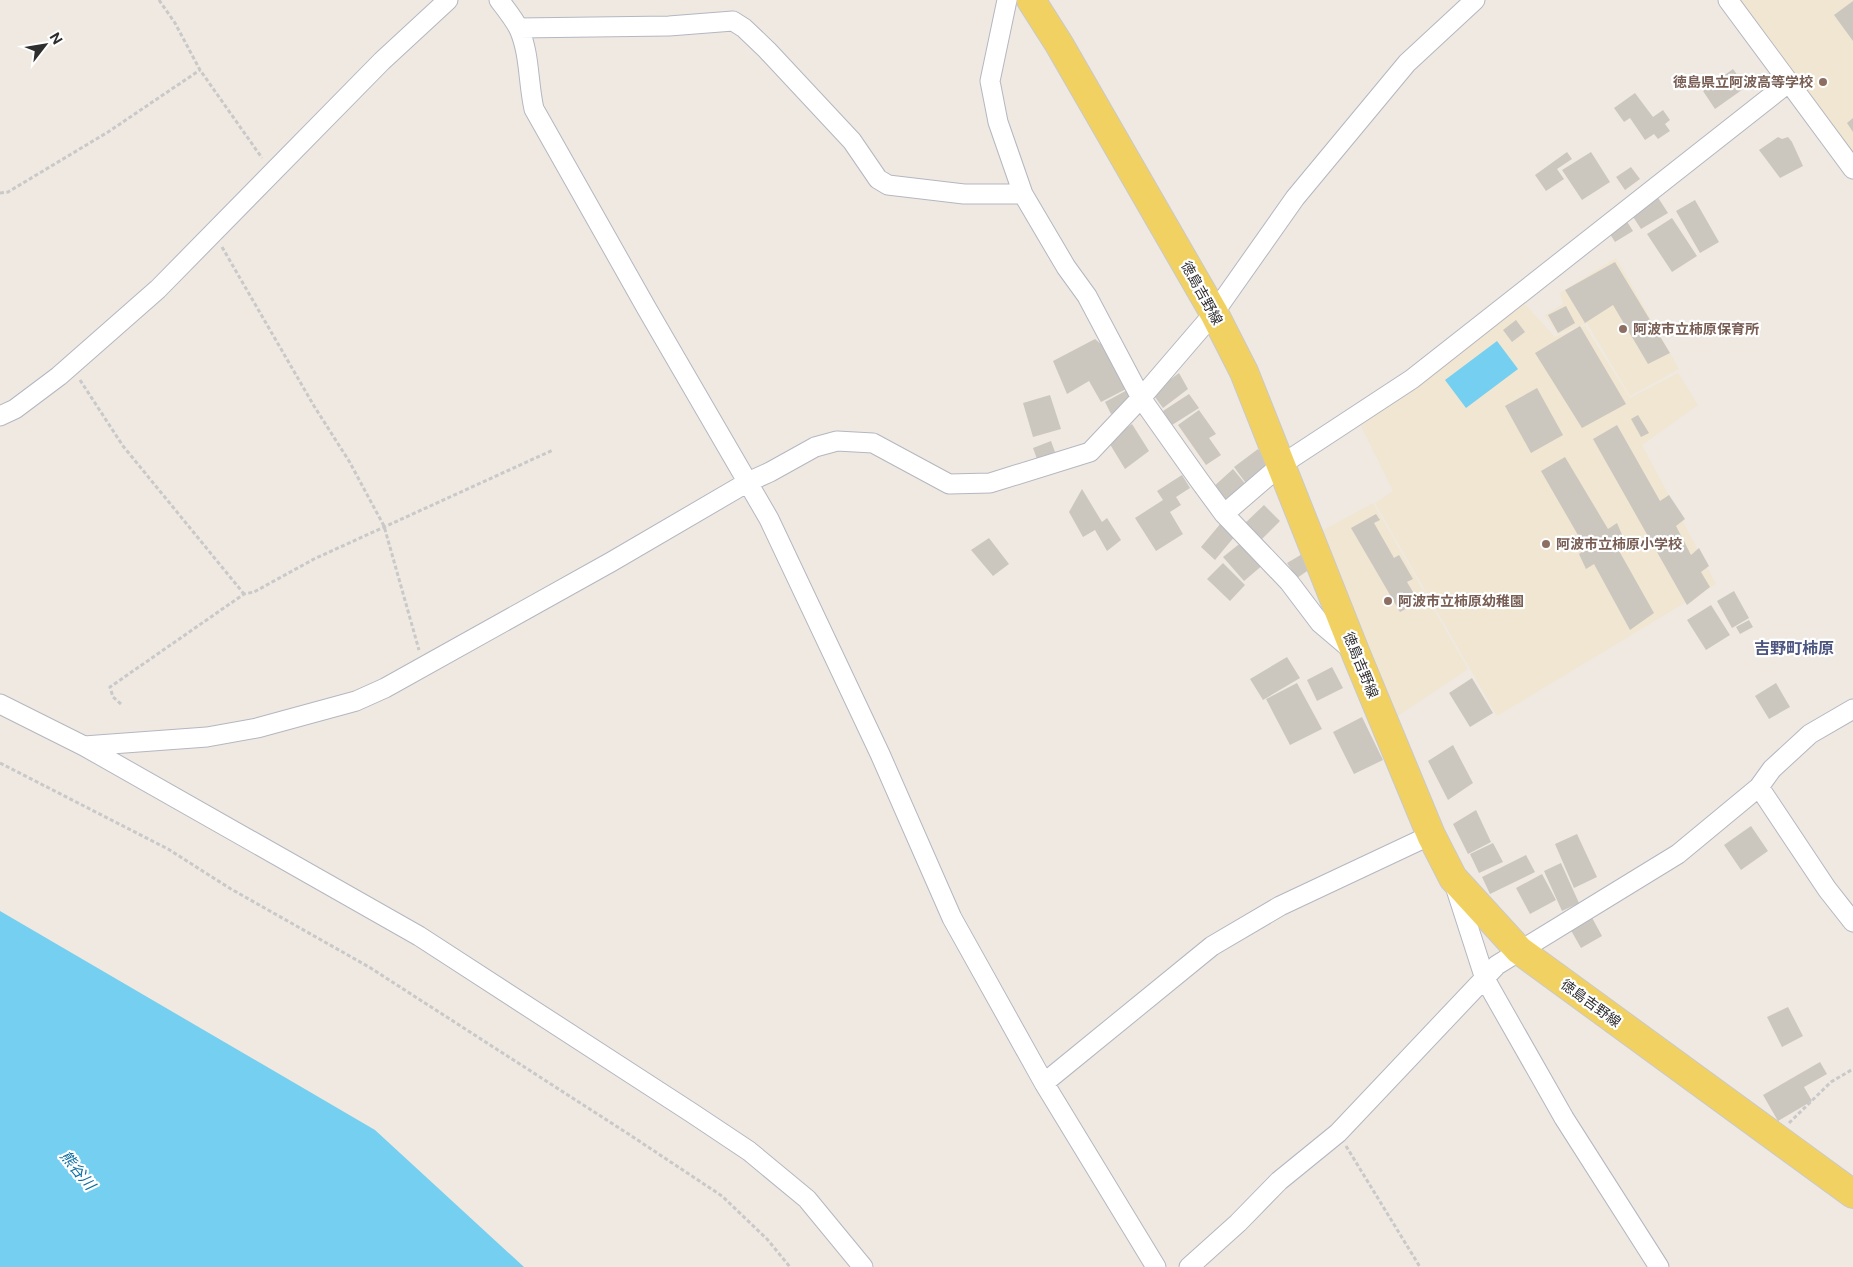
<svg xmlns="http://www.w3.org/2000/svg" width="1853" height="1267" font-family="'Public Sans','Noto Sans JP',sans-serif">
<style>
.education{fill:#f0e6d1}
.water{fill:#75cff0}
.building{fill:#cbc7bf}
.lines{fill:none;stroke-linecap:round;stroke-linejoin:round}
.minor-casing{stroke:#b4b7c1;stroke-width:21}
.primary-casing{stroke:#c9c9c9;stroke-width:30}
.path{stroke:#c9c9c9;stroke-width:3;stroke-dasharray:4 2.5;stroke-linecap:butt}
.minor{stroke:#fff;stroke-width:19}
.primary{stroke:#f2d163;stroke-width:28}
.education-dot{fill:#8d6e63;stroke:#fff;stroke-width:2}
.labels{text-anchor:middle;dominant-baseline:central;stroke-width:4.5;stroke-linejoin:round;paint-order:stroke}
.education-label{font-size:14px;font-weight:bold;fill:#785e54;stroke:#fff;text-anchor:start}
.street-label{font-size:14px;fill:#2e2e2e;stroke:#fff}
.water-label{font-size:15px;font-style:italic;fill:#0d6fa3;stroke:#fff}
.quarter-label{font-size:16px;font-weight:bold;fill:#4d5680;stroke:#fff}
</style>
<rect width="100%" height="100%" fill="#efe9e1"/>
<path class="education" d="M1735,0h118v164z
M1616,258l63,111 -49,27 -43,-73 -29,11 -13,-19 18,-11 -3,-11z
M1522,301l33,36 30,-11 45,72 48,-25 20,32 -56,40 74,139 -219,132 -122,-213 18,-12 -32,-65z
M1373,503l95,166 -73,49 -77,-185z"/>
<path class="water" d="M1497,341l21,28 -52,39 -21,-28z
M0,911l375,219 149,137h-524z"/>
<path class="building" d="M1853,1v40l-19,-26z
M1733,69l13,18 -31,22 -12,-18z
M1635,93l18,24 10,-7 7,10 -5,4 5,7 -12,8 -4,-5 -9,6 -15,-22 -6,4 -10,-14z
M1853,118v14l-6,-9z
M1778,137l4,2 6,-2 4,5 11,24 -23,12 -21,-28z
M1567,152l5,7 -15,10 7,10 -18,12 -11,-16z
M1591,152l19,30 -28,18 -20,-30z
M1631,167l9,12 -15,11 -9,-13z
M1657,196l11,17 -27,16 -11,-17z
M1695,200l24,42 -19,11 -24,-42z
M1672,218l25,38 -25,16 -25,-38z
M1626,220l7,11 -18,11 -7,-11z
M1615,262l55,91 -22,11 -35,-59 -28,18 -20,-33z
M1566,306l9,17 -17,10 -10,-18z
M1516,320l9,12 -13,10 -9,-12z
M1580,326l46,78 -44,24 -47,-75z
M1095,339l7,6 3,-3 25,45 -29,15 -12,-21 -22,13 -14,-33z
M1179,373l9,16 -25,19 -11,-15z
M1131,388l6,12 -26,14 -6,-12z
M1537,388l26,47 -32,18 -26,-47z
M1189,394l10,14 -27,17 -9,-14z
M1050,395l11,34 -28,8 -10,-34z
M1199,410l17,24 -7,4 12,17 -15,10 -28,-40z
M1638,415l11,18 -8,4 -10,-18z
M1132,424l17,27 -24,18 -17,-28z
M1617,425l43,76 9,-6 16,24 -9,7 15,29 8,-7 10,18 -8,6 9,15 -23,18 -94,-166z
M1051,441l4,11 -18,7 -4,-11z
M1258,449l14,19 -24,18 -14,-19z
M1565,457l43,72 9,-6 9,21 -8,5 36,64 -24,17 -36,-66 -8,5 -7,-15 7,-5 -45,-78z
M1233,469l15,18 -22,18 -14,-17z
M1182,475l8,13 -14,9 5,8 -11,7 13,22 -27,17 -21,-33 28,-18 -6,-9z
M1082,489l20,33 5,-4 14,22 -14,11 -12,-21 -12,7 -14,-25z
M1264,505l16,16 -22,22 -17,-16z
M1376,514l4,6 -6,3 20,35 5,-3 14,24 -6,3 12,20 -19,10 -49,-84z
M1221,523l14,13 -20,24 -14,-13z
M989,538l20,26 -16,12 -22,-26z
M1243,541l21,23 -20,17 -21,-24z
M1304,553l9,14 -16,11 -10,-15z
M1223,563l22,22 -15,16 -23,-22z
M1734,591l15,27 -17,10 -15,-27z
M1711,605l19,30 -24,15 -19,-30z
M1749,620l4,7 -13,7 -4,-7z
M1287,657l13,21 -37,22 -13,-21z
M1332,667l11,21 -26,13 -10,-21z
M1472,678l21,35 -23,14 -21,-34z
M1297,683l25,46 -32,16 -24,-46z
M1776,683l14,24 -21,12 -14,-23z
M1362,717l21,43 -29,14 -21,-42z
M1453,745l20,38 -25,17 -20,-39z
M1476,810l15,32 -23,12 -15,-30z
M1751,826l17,25 -27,19 -17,-25z
M1577,834l20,43 -23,11 -19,-44z
M1493,843l10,19 -24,11 -9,-19z
M1526,855l9,17 -45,22 -8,-17z
M1561,863l18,40 -17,8 -18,-40z
M1542,874l14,26 -26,14 -14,-26z
M1590,914l12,22 -21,12 -12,-21z
M1788,1007l15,29 -21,11 -15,-30z
M1820,1062l7,12 -23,13 8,14 -34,20 -15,-26z"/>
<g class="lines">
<g class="minor-casing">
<path id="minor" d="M499,0c7,9 15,19 20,29 11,25 9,54 15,80l113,200 122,210 111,235 72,164 92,165 112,184
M1007,0l-17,81 8,41 25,72 43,73 21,29 54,102 58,82 25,34 65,68 31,41 33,28
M1728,0l125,169
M519,28l150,-2 64,-5 11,7 23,22 85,91 26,38 10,6 76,9h59
M0,416l15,-7 44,-33 99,-87 224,-228 66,-61
M1224,514l57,-49 131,-86 376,-296
M0,704l84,42 335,190 273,177 57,38 58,48 56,68
M84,746l123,-9 50,-9 99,-27 29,-13 226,-126 137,-80 22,-10 45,-25 22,-6 36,2 76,41 41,-1 100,-31 51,-54 73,-85 81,-115 112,-135 68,-63
M1759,787l68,102 26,33
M1455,886l30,93 79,139 95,149
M1044,1083l168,-137 68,-40 151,-71
M1189,1267l49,-44 41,-42 59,-48 159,-168 181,-111 81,-67 13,-18 38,-35 43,-25"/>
</g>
<g class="primary-casing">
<path id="primary" d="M1031,0l28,44 155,269 30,59 112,282 75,181 22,43 66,72 334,244"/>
</g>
<path class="path" d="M159,0l16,23 25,47 62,88
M0,193l8,-1 100,-60 92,-62
M222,247l92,159 35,55 35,65 35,124
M80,380l43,66 121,148
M121,704l-8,-7 -3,-10 134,-93 10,-2 60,-33 239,-109
M0,763l168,86 63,40 138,78 261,168 92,61 45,43 23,28
M1789,1123l42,-41 22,-13
M1346,1146l74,121"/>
<use href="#minor" class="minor"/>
<use href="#primary" class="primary"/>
</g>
<g class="education-dot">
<circle cx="1823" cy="82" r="5"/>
<circle cx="1623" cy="329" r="5"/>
<circle cx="1546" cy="544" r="5"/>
<circle cx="1388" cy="601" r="5"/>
</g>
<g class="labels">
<g class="education-label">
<text x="1813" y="82" text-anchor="end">徳島県立阿波高等学校</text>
<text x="1633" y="329">阿波市立柿原保育所</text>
<text x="1556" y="544">阿波市立柿原小学校</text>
<text x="1398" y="601">阿波市立柿原幼稚園</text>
</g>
<g class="street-label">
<text transform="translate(1202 293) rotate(61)">徳島吉野線</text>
<text transform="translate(1361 665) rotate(68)">徳島吉野線</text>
<text transform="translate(1591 1003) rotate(36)">徳島吉野線</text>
</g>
<g class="water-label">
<text transform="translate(78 1170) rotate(51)">熊谷川</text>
</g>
<g class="quarter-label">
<text x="1794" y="648">吉野町柿原</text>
</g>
</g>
<g transform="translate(45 45) rotate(59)" stroke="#ffffff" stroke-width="4" paint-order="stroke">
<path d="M0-4L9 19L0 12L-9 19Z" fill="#2e2e2e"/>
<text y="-8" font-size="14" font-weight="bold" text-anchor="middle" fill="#2e2e2e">N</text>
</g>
</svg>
